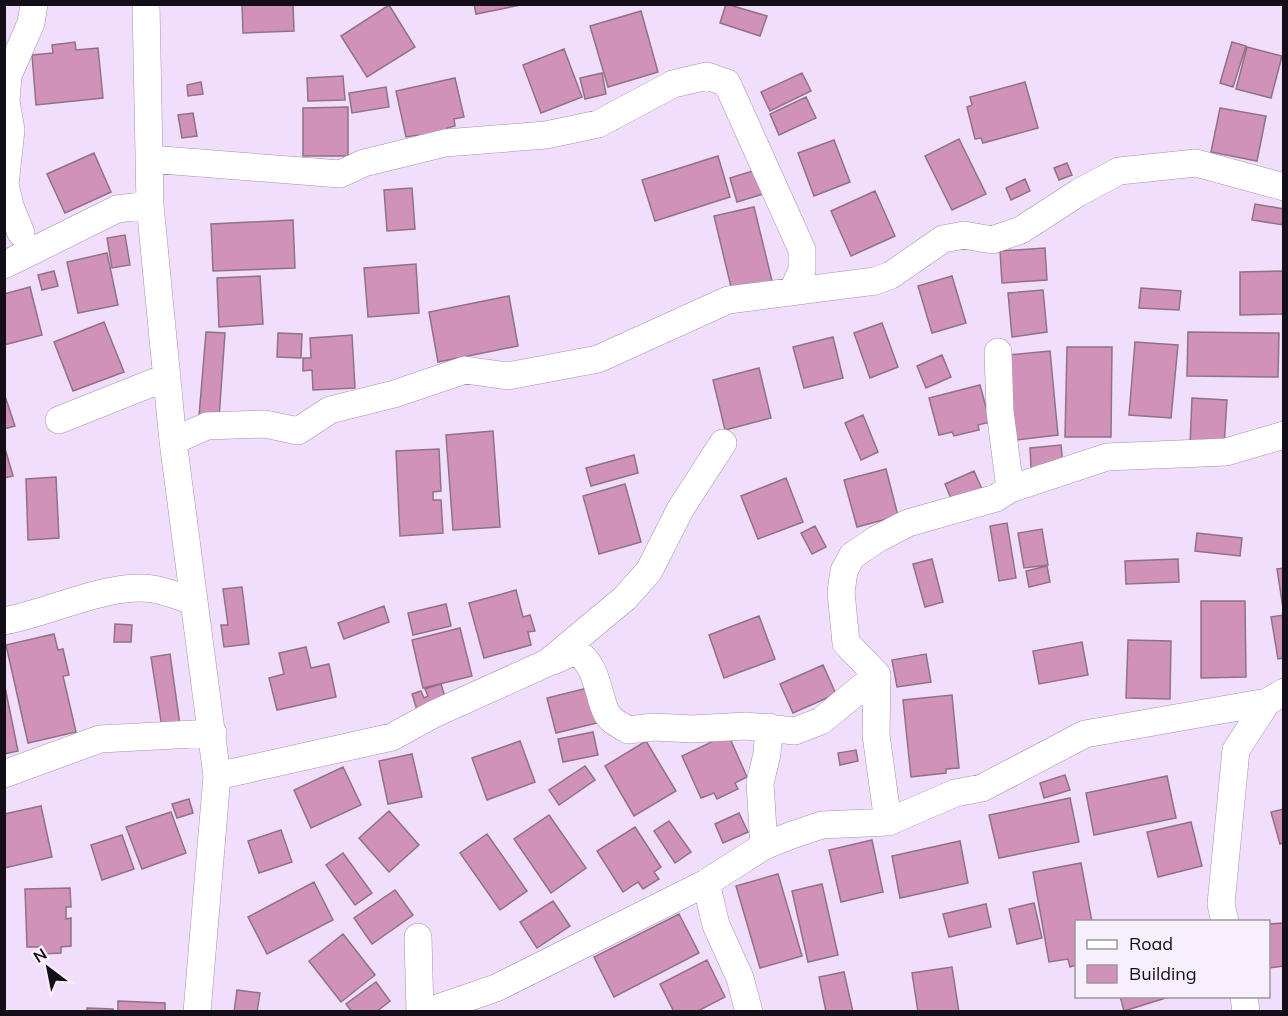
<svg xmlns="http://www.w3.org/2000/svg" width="1288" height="1016" font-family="Mulish,sans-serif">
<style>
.building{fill:#d092b9;stroke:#907284;stroke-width:1.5}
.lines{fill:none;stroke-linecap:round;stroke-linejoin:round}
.minor-casing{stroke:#a492ae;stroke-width:28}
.minor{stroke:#fff;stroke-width:27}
</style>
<rect width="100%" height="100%" fill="#f1defc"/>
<path class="building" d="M242,4h51l1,27 -51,2z
M474,4h47v1l-45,9z
M726,4l41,12 -7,20 -40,-13z
M389,5l26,42 -48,30 -26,-41z
M641,11l17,61 -50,15 -18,-61z
M75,42l1,8 22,-2 5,50 -67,7 -4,-50 21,-2 -1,-8z
M1232,42l14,4 -13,41 -13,-4z
M1247,47l35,9 -11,42 -35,-9z
M564,49l18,48 -41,16 -18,-48z
M602,73l4,21 -21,5 -5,-21z
M802,73l9,18 -41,20 -9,-19z
M343,76l2,24 -37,1 -1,-23z
M455,78l9,39 -10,2 1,7 -8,2v4l-28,6 -1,-3 -12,2 -10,-46z
M201,82l2,12 -15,2 -1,-11z
M1025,82l13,46 -55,15 -2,-5 -6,1 -8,-32 5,-2 -2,-8z
M386,87l3,20 -37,6 -3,-20z
M806,97l10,21 -37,17 -9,-21z
M348,107v49h-45v-48z
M1220,108l46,8 -9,45 -46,-9z
M193,113l4,23 -15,2 -4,-23z
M959,139l27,55 -34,16 -27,-54z
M834,140l16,42 -36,14 -16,-43z
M94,153l17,39 -46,21 -18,-39z
M718,156l12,41 -75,24 -13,-41z
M1067,163l5,12 -13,5 -5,-12z
M756,170l7,24 -26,8 -7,-24z
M1025,179l5,12 -19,9 -5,-12z
M412,188l3,41 -28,2 -3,-41z
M875,191l20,45 -44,20 -20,-45z
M1255,204l29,5v16l-32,-5z
M754,207l18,74 -40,10 -18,-75z
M293,220l2,48 -82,3 -2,-47z
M125,235l5,30 -18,3 -5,-30z
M1045,248l2,32 -45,3 -2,-32z
M107,253l11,52 -40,8 -11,-51z
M416,264l3,49 -51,4 -4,-49z
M54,271l4,15 -16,4 -4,-15z
M1284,271v43l-44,1v-43z
M260,276l3,48 -44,3 -2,-49z
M952,276l14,47 -34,10 -14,-47z
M30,287l12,48 -38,10v-51z
M1141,288l40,3 -2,19 -40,-2z
M1043,290l4,42 -35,5 -4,-44z
M509,296l9,50 -80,16 -9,-50z
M104,322l20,50 -51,19 -19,-49z
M882,323l16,44 -28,11 -16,-45z
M206,332l19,1 -6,85 -20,-2z
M1188,332l91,1 -1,44 -91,-1z
M278,333l24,1 -1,24 -24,-1z
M352,335l3,53 -42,2 -1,-20 -9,1v-13h8l-1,-20z
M833,337l10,41 -39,10 -11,-41z
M1135,342l43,3 -7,73 -42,-3z
M1067,347h45l-1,90h-46z
M1050,351l8,84 -42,5 -8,-85z
M942,355l9,22 -25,11 -9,-22z
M759,368l12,50 -46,12 -12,-50z
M980,385l10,37 -12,3 1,5 -25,6 -2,-4 -13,3 -10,-37z
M4,393l11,33 -11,3z
M1192,398l35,2 -3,46 -34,-1z
M863,415l15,37 -17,8 -16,-37z
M493,431l7,96 -47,3 -7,-95z
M4,445l9,31 -9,2z
M1061,445l2,21 -32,2 -1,-20z
M439,449l2,42 -8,1v8h8l2,33 -43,3 -4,-85z
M634,455l4,18 -47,13 -5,-18z
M886,469l12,47 -41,11 -13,-47z
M974,471l8,18 -30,12 -7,-17z
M56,477l3,61 -31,2 -2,-61z
M786,478l17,44 -45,17 -17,-43z
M625,484l16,58 -42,12 -16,-58z
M1007,523l9,55 -17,3 -9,-55z
M815,526l11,21 -14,7 -11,-21z
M1042,529l6,36 -24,3 -6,-35z
M1197,533l45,5 -2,18 -45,-5z
M932,559l11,43 -18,5 -12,-43z
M1178,559l1,23 -53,2 -1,-23z
M1047,566l3,16 -21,5 -3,-16z
M1284,568v40h-1l-6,-39z
M242,587l7,57 -25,3 -3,-22h7l-5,-36z
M516,590l7,27 7,-2 5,16 -7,1 3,13 -47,13 -15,-55z
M1201,601h44l1,76 -45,1z
M446,604l5,22 -38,9 -5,-22z
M384,606l5,16 -45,17 -6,-16z
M1284,615v43l-6,1 -7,-42z
M759,616l16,43 -51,19 -15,-43z
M115,624l17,1 -1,17h-17z
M460,628l12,48 -49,12 -11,-48z
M54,634l4,16 5,-1 6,26 -6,1 13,56 -48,11 -22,-98z
M1128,640l43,1 -1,58 -44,-1z
M1082,642l6,33 -49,9 -6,-33z
M306,647l5,21 18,-4 7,33 -59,13 -8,-32 15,-4 -5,-21z
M170,654l10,71 -18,3 -11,-71z
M926,654l5,28 -34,5 -5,-27z
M823,665l13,29 -43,19 -13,-29z
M441,684l5,16 -29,10 -5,-16 9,-3 3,7 4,-2 -3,-7z
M5,687l13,64 -14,3v-67z
M592,687l9,35 -45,11 -9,-35z
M952,695l7,73 -13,1v4l-35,4 -8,-77z
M593,732l5,23 -35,7 -5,-23z
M728,734l19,43 -12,6 3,6 -21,10 -3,-6 -13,5 -19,-42z
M520,741l15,41 -48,18 -15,-42z
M646,741l30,50 -42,25 -29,-50z
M856,750l2,11 -18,4 -2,-12z
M412,754l10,43 -34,7 -9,-43z
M585,766l10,14 -36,25 -10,-15z
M343,767l18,38 -50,23 -17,-38z
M1065,775l5,15 -26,8 -4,-15z
M1167,776l9,42 -82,17 -8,-42z
M1070,798l9,44 -80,16 -10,-43z
M189,799l4,14 -16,5 -5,-14z
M41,806l11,51 -48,11v-54z
M1284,809v34l-4,1 -9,-32z
M389,811l30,34 -30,27 -30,-34z
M171,812l15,41 -44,16 -16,-42z
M739,813l9,19 -25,11 -8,-19z
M549,815l37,53 -35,25 -37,-54z
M669,821l22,31 -16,11 -21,-32z
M1191,822l11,44 -44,11 -11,-45z
M635,827l26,40 -7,5 5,7 -16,10 -5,-7 -15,10 -26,-41z
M281,830l11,32 -33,11 -11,-32z
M487,834l40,57 -27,19 -40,-57z
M122,835l12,34 -32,11 -11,-35z
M872,840l11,52 -42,10 -12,-52z
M960,841l8,42 -68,15 -8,-42z
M343,853l29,40 -17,12 -29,-40z
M1081,863l11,59h-16v43l-6,2 -2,-8 -19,3 -16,-90z
M778,874l24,82 -42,12 -24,-82z
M314,882l19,38 -66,34 -19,-37z
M822,884l16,71 -30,7 -16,-71z
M70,888l1,19h-5v12l5,-1v28l-10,1v6l-18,1 -1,-7h-15l-2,-58z
M395,890l18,25 -41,29 -18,-26z
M553,901l17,25 -33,22 -17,-26z
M1034,903l8,35 -25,6 -8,-35z
M986,904l5,23 -42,10 -6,-23z
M679,914l20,39 -85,44 -20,-40z
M1284,923v43l-16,2v-44z
M343,934l32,41 -34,27 -32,-41z
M707,960l18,37 -29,15h-22l-14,-28z
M952,967l7,45h-41l-6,-39z
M844,972l9,40h-27l-7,-35z
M376,982l14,19 -14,11h-24l-6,-8z
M237,990l23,3 -3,19h-23z
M1120,996h52l-48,15z
M118,1001l47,2v9h-47z
M87,1008l26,1v3h-26z"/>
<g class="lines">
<g class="minor-casing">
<path id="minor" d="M146,4l4,201 23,236 44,335 -20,236
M149,159l191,15 24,-11 81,-20 101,-8 52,-11 75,-40 34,-8 20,7 75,167v20l-9,20
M21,233l-11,-27 -5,-22 6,-54 -5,-29 2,-25 23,-53 3,-19
M4,265l113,-56 33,-4
M998,352l2,59 10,78
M59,420l108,-43
M173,441l34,-15 58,-2 33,7 32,-21 64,-16 71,-24 43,6 90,-17 130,-59 147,-19 16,-6 52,-36 21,-4 28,5 29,-10 57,-37 41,-22 77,-8 88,24
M4,621c45,-8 106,-39 149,-32 13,2 27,8 40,12
M553,661l22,-10c22,13 22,40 31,61 4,9 14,13 22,18l26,-3 38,2 54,-3 49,5 26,-10 56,-46
M4,774l96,-35 113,-6
M217,776l175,-39 42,-23 113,-51 78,-65 24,-27 32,-63 42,-65
M888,822l-12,-87 1,-60 -31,-32 -5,-51 3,-21 8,-15 25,-17 31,-16 88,-25 14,-9 97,-32 119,-5 58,-17
M764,846l-4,-63 7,-29 2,-27
M706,883l10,42 24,53 9,34
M1225,922l-4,-18 15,-154 31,-48
M418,937l2,75
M1244,996l2,16
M426,1012l70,-24 210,-105 58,-37 28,-11 30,-10 66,-3 67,-29 27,-5 103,-54 182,-32 17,-10"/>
</g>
<use href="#minor" class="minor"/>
</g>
<rect width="1288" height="1016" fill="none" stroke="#140e18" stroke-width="12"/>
<rect x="1075" y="920" width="195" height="78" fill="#f7f0fc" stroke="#9c96a1" stroke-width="1.5"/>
<rect x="1087" y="940" width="30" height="9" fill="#ffffff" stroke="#9c96a1" stroke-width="1.5"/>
<text x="1129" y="950" font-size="18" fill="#140e18">Road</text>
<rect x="1087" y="965" width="30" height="18" fill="#d092b9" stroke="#9c96a1" stroke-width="1.5"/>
<text x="1129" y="980" font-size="18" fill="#140e18">Building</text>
<g transform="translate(48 968) rotate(328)" stroke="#f7f0fc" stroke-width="4.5" paint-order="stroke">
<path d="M0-4.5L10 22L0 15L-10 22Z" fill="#140e18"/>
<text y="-9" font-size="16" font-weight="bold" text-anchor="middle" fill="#140e18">N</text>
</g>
</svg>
